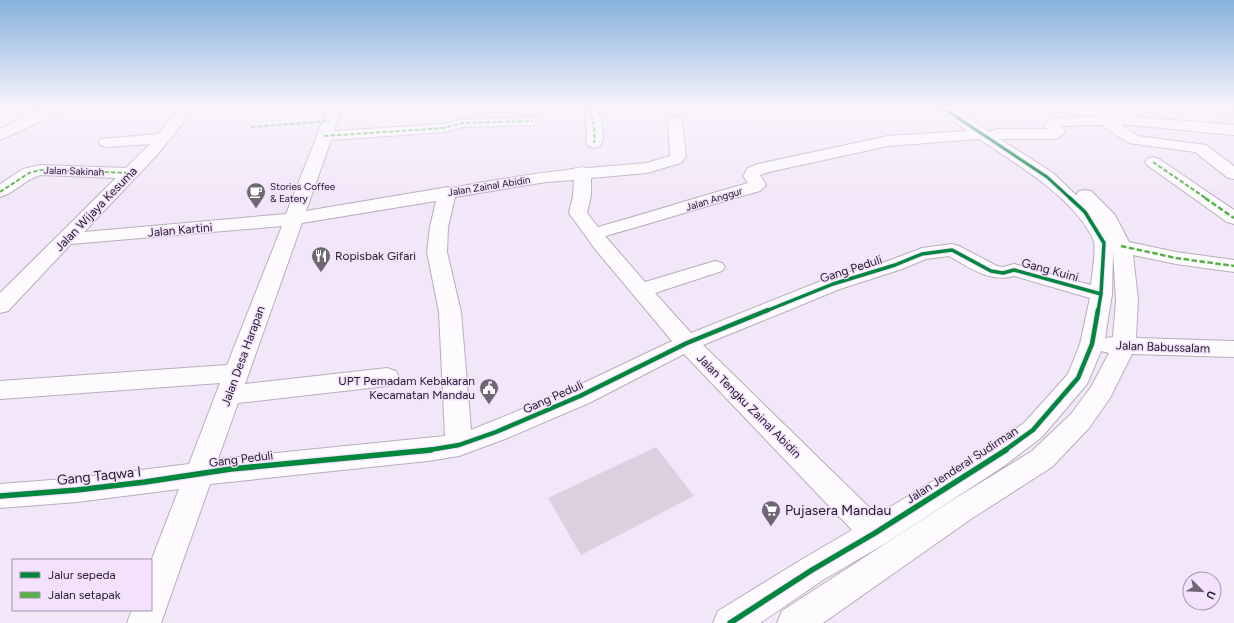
<svg xmlns="http://www.w3.org/2000/svg" width="1234" height="623" font-family="Figtree,sans-serif">
<style>
.building{fill:#dad0df}
.lines{fill:none;stroke-linecap:round;stroke-linejoin:round}
.minor-casing{stroke:#b7aebb;stroke-width:2}
.minor{fill:#fdfbfe;fill-rule:evenodd}
.quiet-far1{stroke:#56b146;stroke-width:2;stroke-dasharray:4.5 2;stroke-linecap:butt}
.quiet{stroke:#56b146;stroke-width:2.5;stroke-dasharray:5.5 2.5;stroke-linecap:butt}
.cycleway-far3-casing{stroke:#f3e1fe;stroke-width:5}
.cycleway-far2-casing{stroke:#f3e1fe;stroke-width:5.5}
.cycleway-far1-casing{stroke:#f3e1fe;stroke-width:7}
.cycleway-casing{stroke:#f3e1fe;stroke-width:8}
.cycleway-far3{stroke:#00873e;stroke-width:3}
.cycleway-far2{stroke:#00873e;stroke-width:3.5}
.cycleway-far1{stroke:#00873e;stroke-width:4.5}
.cycleway{stroke:#00873e;stroke-width:5.5}
.labels{text-anchor:middle;dominant-baseline:central;stroke-width:3;stroke-linejoin:round;paint-order:stroke}
.far-street-label{font-size:10px;fill:#27202b;stroke:#f3e1fe}
.far-poi-label{font-size:10px;fill:#27202b;stroke:#f3e1fe;text-anchor:start}
.street-label{font-size:12px;fill:#27202b;stroke:#f3e1fe}
.poi-label{font-size:12px;fill:#27202b;stroke:#f3e1fe;text-anchor:start}
.near-street-label{font-size:14px;fill:#27202b;stroke:#f3e1fe}
.near-poi-label{font-size:14px;fill:#27202b;stroke:#f3e1fe;text-anchor:start}
</style>
<rect width="100%" height="100%" fill="#f2e7f8"/>
<path class="building" d="M656,447l38,49 -113,59 -33,-57z"/>
<g class="lines">
<g class="minor-casing">
<path id="minor" d="M46,108h19l-2,3 -63,29v-11z
M180,108h15l-38,47 -73,77 202,-18 42,-106h14l-8,23 110,-7 19,-5 70,-2 5,1 2,3 -2,3 -5,1 -70,2 -19,5 -113,8 -25,71 142,-24 3,1c39,-7 77,-14 116,-18 8,-1 14,-4 21,-2l58,-5 24,-7 -2,-35 2,-3 5,-1 5,1 2,3 4,35 -5,7 -34,10 -56,5v18l-4,17 11,14c50,-14 100,-30 150,-44l-5,-7 5,-8 10,-4 130,-28 79,-5 -31,-23h17l37,24 6,-3h51l-3,-4 6,-6 5,-1 55,-2 -8,-8h16l9,8 107,9v10l-114,-11 18,12 68,9 28,21v13l-6,-1 -33,-26 -66,-9 -28,-18 -40,1 4,5 -5,6 -5,2h-55l53,34 23,22 3,-4 6,-1 6,1 24,24 14,27 47,10 58,8v12l-58,-8 -43,-9 5,45 -2,38 98,3v16l-102,-3 -22,44 -21,30 -37,39 -81,52 -148,104h-46l5,-12 169,-110 81,-50 39,-37 20,-27 18,-34 -8,-2 -14,33 -45,53 -38,29 -118,77 -63,37 -63,43h-47l5,-12 83,-51 51,-30 -168,-176 -95,49 -84,36 -46,17 -31,5 -218,23 -49,139h-34l5,-13h19v-49l28,-72 -102,13 -77,6v-24l77,-6 112,-14 31,-81 -220,16v-18l227,-16 55,-139 -211,18 -63,67 -8,2v-20l116,-115 -75,-3c-16,4 -26,18 -41,22v-13l23,-15 17,-4 86,3 24,-24 -44,3 -5,-2 -3,-3 3,-3 57,-5zM979,139c36,24 99,61 115,103 2,6 -2,34 -3,43l-77,-21 -11,3 -6,-1 -38,-20 -7,-2 -30,4 -34,13 -62,18 -135,54 -36,-40 67,-22 3,-4 -3,-4 -7,-2 -70,21 -40,-46c52,-14 103,-31 155,-45l6,-6 -6,-10 9,-3 119,-26zM574,180l-1,16 -4,17 26,36 77,92 -101,48 -100,41 -10,-118 -14,-60 1,-25 7,-30 91,-15zM436,201l-6,26 -3,25 12,60 6,124 -227,23 20,-56 149,-17 9,-3 3,-6 -3,-6 -9,-3 -142,16 57,-161zM1113,252l3,48 -3,37 -8,1 7,-44zM949,256c21,12 41,27 65,20l76,22 -10,46 -12,30 -44,49 -40,27 -107,65 -174,-170 137,-56 62,-20 24,-10z
M584,108h14c2,13 9,27 2,38l-6,2 -6,-2 -2,-3c3,-13 -1,-21 -2,-35z
M1206,108h28v6l-26,-3z
M1153,157l6,2 75,51v14l-7,-2 -80,-57 -2,-3 2,-3z"/>
</g>
<use href="#minor" class="minor"/>
<path class="quiet-far1" d="M591,108c1,13 5,22 3,35
M1213,108l21,2
M251,127l79,-6
M324,136l120,-8 19,-5 70,-2
M1153,162l54,37
M0,192l29,-19 11,-3 91,3"/>
<path class="quiet" d="M1205,198l29,20
M1121,246l55,12 58,8"/>
<g class="cycleway-far3-casing">
<path id="cycleway-far3" d="M943,108l104,69 24,22"/>
</g>
<g class="cycleway-far2-casing">
<path id="cycleway-far2" d="M1070,198l15,14 19,31 -3,51 -3,17
M766,311l67,-27 62,-19 27,-11 30,-4 39,21 12,2 11,-3 87,24"/>
</g>
<g class="cycleway-far1-casing">
<path id="cycleway-far1" d="M423,451l36,-6 37,-13 84,-36 107,-53 81,-33
M1004,451l29,-21 45,-52 14,-34 6,-34"/>
</g>
<g class="cycleway-casing">
<path id="cycleway" d="M0,496l77,-6 68,-8 86,-13 200,-19
M730,623l82,-53 63,-37 131,-83"/>
</g>
<use href="#cycleway-far3" class="cycleway-far3"/>
<use href="#cycleway-far2" class="cycleway-far2"/>
<use href="#cycleway-far1" class="cycleway-far1"/>
<use href="#cycleway" class="cycleway"/>
</g>
<linearGradient id="sky" x2="0" y2="1"><stop stop-color="#87b2dc"/><stop offset="0.55" stop-color="#f9f4fc"/><stop offset="1" stop-color="#f9f4fc" stop-opacity="0"/></linearGradient>
<rect width="1234" height="196" fill="url(#sky)"/>
<defs>
<g id="cafe-pin" transform="scale(1)"><path d="M0 17L-7.5 6A9.5 9.5 0 1 1 7.5 6Z" fill="#6e6673" stroke="#f3e1fe"/><path d="M-5.5-4.5H6V0H3Q3 3.5 0 3.5H-2.5Q-5.5 3.5-5.5 0ZM3-3.2v2h1.7v-2ZM-6 4.5H4V6H-6Z" fill="#fff"/></g>
<g id="restaurant-pin" transform="scale(1)"><path d="M0 17L-7.5 6A9.5 9.5 0 1 1 7.5 6Z" fill="#6e6673" stroke="#f3e1fe"/><path d="M-5-6h1v4h1v-4h1v4h1v-4h1v5L-1.5 .5V6h-2V.5L-5-1ZM5-6V6H3V1.5H1.5Q1.5-4 5-6Z" fill="#fff"/></g>
<g id="civic-pin" transform="scale(1)"><path d="M0 17L-7.5 6A9.5 9.5 0 1 1 7.5 6Z" fill="#6e6673" stroke="#f3e1fe"/><path d="M-.6-6.5H3V-4.5H.6V-3L4-1V1h2V6H-6V1h2V-1L-.6-3ZM-1.2 2.5V6h2.4V2.5Z" fill="#fff"/></g>
<g id="supermarket-pin" transform="scale(1)"><path d="M0 17L-7.5 6A9.5 9.5 0 1 1 7.5 6Z" fill="#6e6673" stroke="#f3e1fe"/><path d="M-6-5.5h2.5l.6 2H6L4.5 2H-2.5L-4.4-4H-6ZM-1.5 3.2a1.3 1.3 0 1 0 .1 0ZM3 3.2a1.3 1.3 0 1 0 .1 0Z" fill="#fff"/></g>
</defs>
<g fill-rule="evenodd">
<use href="#cafe-pin" x="256" y="192"/>
<use href="#restaurant-pin" x="321" y="256"/>
<use href="#civic-pin" x="489" y="388"/>
<use href="#supermarket-pin" x="771" y="510"/>
</g>
<g class="labels">
<g class="far-street-label">
<text transform="translate(74 171) rotate(2)">Jalan Sakinah</text>
<text transform="translate(489 186) rotate(-9)">Jalan Zainal Abidin</text>
<text transform="translate(714 199) rotate(-17)">Jalan Anggur</text>
</g>
<g class="far-poi-label">
<text x="270" y="186">Stories Coffee<tspan x="270" dy="12">&amp; Eatery</tspan></text>
</g>
<g class="street-label">
<text transform="translate(96 209) rotate(-46)">Jalan Wijaya Kesuma</text>
<text transform="translate(180 230) rotate(-5)">Jalan Kartini</text>
<text transform="translate(851 269) rotate(-18)">Gang Peduli</text>
<text transform="translate(1050 270) rotate(15)">Gang Kuini</text>
<text transform="translate(1163 347) rotate(2)">Jalan Babussalam</text>
<text transform="translate(243 356) rotate(-70)">Jalan Desa Harapan</text>
<text transform="translate(553 397) rotate(-24)">Gang Peduli</text>
<text transform="translate(749 406) rotate(45)">Jalan Tengku Zainal Abidin</text>
<text transform="translate(241 459) rotate(-7)">Gang Peduli</text>
<text transform="translate(962 465) rotate(-33)">Jalan Jenderal Sudirman</text>
</g>
<g class="poi-label">
<text x="335" y="256">Ropisbak Gifari</text>
<text x="475" y="381" text-anchor="end">UPT Pemadam Kebakaran<tspan x="475" dy="14">Kecamatan Mandau</tspan></text>
</g>
<g class="near-street-label">
<text transform="translate(99 476) rotate(-6)">Gang Taqwa I</text>
</g>
<g class="near-poi-label">
<text x="785" y="510">Pujasera Mandau</text>
</g>
</g>
<rect x="12" y="559" width="140" height="52" fill="#f3e1fe" stroke="#a194aa"/>
<rect x="20" y="572" width="20" height="6" fill="#00873e" stroke="#a194aa"/>
<text x="48" y="579" font-size="12" fill="#27202b">Jalur sepeda</text>
<rect x="20" y="592" width="20" height="6" fill="#56b146" stroke="#a194aa"/>
<text x="48" y="599" font-size="12" fill="#27202b">Jalan setapak</text>
<g transform="translate(1202 591) rotate(114)"><circle r="19" fill="#f3e1fe" stroke="#a194aa"/>
<path d="M0-3L7 15L0 10L-7 15Z" fill="#6e6673"/>
<text y="-6" font-size="11" font-weight="bold" text-anchor="middle" fill="#27202b">U</text>
</g>
</svg>
